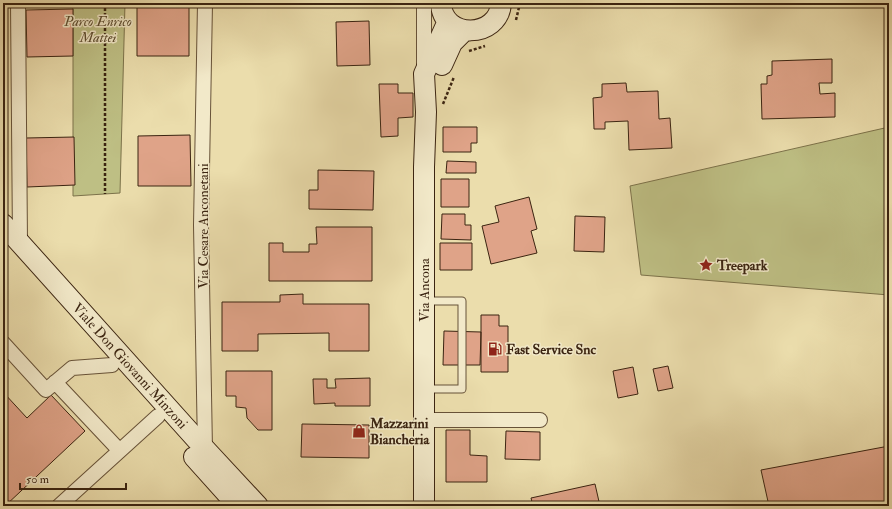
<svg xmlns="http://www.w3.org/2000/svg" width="892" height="509" font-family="'IM FELL Double Pica',serif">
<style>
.green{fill:#bebf84;stroke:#7c724a}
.building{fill:#dfa388;stroke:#3b2411}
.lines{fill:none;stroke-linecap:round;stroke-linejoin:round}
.lane-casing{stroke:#675238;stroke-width:9}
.street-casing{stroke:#675238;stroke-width:16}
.secondary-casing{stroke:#3b2411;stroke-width:22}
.path{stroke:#3b2411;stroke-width:2.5;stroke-dasharray:3 2;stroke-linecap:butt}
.lane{stroke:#f2e9c9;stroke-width:7}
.street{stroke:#f2e9c9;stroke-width:14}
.secondary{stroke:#f2e9c9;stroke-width:20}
.labels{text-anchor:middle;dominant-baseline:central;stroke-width:3;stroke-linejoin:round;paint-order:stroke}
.park-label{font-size:14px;font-style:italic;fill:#5c4b2e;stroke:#f2e9c9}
.street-label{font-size:14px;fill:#3b2411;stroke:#f2e9c9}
.poi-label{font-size:14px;font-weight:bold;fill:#3b2411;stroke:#f2e9c9;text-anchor:start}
</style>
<rect width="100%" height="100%" fill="#ebddac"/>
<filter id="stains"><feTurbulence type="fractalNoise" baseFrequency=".005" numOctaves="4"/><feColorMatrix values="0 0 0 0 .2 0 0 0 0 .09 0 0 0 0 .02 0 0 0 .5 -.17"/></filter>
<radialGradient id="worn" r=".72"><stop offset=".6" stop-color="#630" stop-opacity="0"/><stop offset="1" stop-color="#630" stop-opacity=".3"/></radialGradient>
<path class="green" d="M73,3h52l-5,190 -47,3z
M889,127v168l-248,-20 -11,-89z"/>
<path class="building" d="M373,3h35v4l-35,-1z
M137,6h52v50h-52z
M73,9v47l-46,1 -1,-47z
M369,21l1,44 -33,1 -1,-44z
M832,59v24h-13l1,11 15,-1v24l-73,2 -1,-35h6v-8l5,-1v-14z
M626,83l1,9 31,-1 1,28 11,-1 2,30 -43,2 -1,-29 -23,1v7h-11l-1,-31 9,-1v-13z
M379,84h19v9h15v24l-15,1v18l-17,1z
M443,127h34v16h-6v9h-28z
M190,135l1,51h-53v-50z
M74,137l1,48 -48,2 -1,-49z
M447,161l29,1v11h-30z
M318,170l56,1 -1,39 -64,-1v-19h9z
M441,179h28v28h-28z
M529,197l8,32 -6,2 6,22 -46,11 -9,-38 17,-4 -4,-16z
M442,214h23v11h6v15l-30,-1z
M575,216l30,1 -1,35 -30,-1z
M316,227h56v54h-103v-38h14v9h26v-8h8z
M440,243h32v27h-32z
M303,294v10h66v47h-40v-18l-71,1v17h-36v-49h58v-7z
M481,315h18v11h9v46h-27z
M444,331l37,1 -1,33h-37z
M668,366l5,22 -15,3 -5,-22z
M633,367l5,27 -20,4 -5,-27z
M226,371h46v59h-14l-11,-12 -1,-10 -10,-1v-11h-10z
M370,378v28h-35v-3l-21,1 -1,-25h14v9h9l-1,-9z
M3,392l24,26 24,-23 34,36 -80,75h-2z
M302,424l67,1v33l-68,-1z
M446,430h24v25l17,1v26h-41z
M506,431l34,1v28l-35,-1z
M889,446v60h-120l-8,-36z
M595,484l5,22h-67l-2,-8z"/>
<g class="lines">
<g class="lane-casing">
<path id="lane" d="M426,389h36v-88h-36"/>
</g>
<g class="street-casing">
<path id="street" d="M18,3l2,240
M424,3v66
M3,343l43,47 26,-22 40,-3
M55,382l64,68
M423,420h117
M205,449l-4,-224 4,-222
M59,506l99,-90"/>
</g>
<g class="secondary-casing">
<path id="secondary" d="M441,3c1,37 58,36 60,0
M442,65l10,-22 12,-12
M3,224l202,225 53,57
M194,457l44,49
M424,506v-339l2,-55 -2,-38 24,-53"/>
</g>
<path class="path" d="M105,3v191
M516,20l4,-17
M469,51l16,-5
M443,104l11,-27"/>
<use href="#lane" class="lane"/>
<use href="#street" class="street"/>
<use href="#secondary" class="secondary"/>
</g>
<defs>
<g id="sight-bare" transform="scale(1.08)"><path d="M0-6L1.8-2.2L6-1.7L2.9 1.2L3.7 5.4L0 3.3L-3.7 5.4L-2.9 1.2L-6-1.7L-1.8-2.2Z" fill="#8f2418" stroke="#f2e9c9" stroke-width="2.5" paint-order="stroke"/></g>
<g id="fuel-bare" transform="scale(1.08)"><path d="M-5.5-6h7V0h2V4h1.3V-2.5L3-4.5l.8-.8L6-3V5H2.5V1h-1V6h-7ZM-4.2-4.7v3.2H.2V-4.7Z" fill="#8f2418" stroke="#f2e9c9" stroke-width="2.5" paint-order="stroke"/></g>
<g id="shop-bare" transform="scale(1.08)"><path d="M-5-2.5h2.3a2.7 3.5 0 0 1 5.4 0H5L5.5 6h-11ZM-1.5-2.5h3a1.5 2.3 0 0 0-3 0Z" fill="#8f2418" stroke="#f2e9c9" stroke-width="2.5" paint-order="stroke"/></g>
</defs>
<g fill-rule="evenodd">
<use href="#sight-bare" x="706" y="265"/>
<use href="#fuel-bare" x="495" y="349"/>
<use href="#shop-bare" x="359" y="431"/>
</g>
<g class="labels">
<g class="park-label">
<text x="98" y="21">Parco Enrico<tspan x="98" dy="16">Mattei</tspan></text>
</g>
<g class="street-label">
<text transform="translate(203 226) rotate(-90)">Via Cesare Anconetani</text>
<text transform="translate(424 290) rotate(-90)">Via Ancona</text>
<text transform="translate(130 366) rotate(48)">Viale Don Giovanni Minzoni</text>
</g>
<g class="poi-label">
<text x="717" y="265">Treepark</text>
<text x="506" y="349">Fast Service Snc</text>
<text x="370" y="423">Mazzarini<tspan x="370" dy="16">Biancheria</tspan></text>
</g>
</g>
<rect width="892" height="509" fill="none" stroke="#ebddac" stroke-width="16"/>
<rect x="4" y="4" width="884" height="501" fill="none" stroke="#3b2411" stroke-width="2"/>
<rect x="8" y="8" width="876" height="493" fill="none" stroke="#3b2411"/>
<path d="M20 483v6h106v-6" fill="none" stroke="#3b2411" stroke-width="2"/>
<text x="26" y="483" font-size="12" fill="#3b2411" stroke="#f2e9c9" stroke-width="3" paint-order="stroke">50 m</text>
<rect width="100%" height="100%" filter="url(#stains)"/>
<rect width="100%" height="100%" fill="url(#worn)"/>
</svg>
